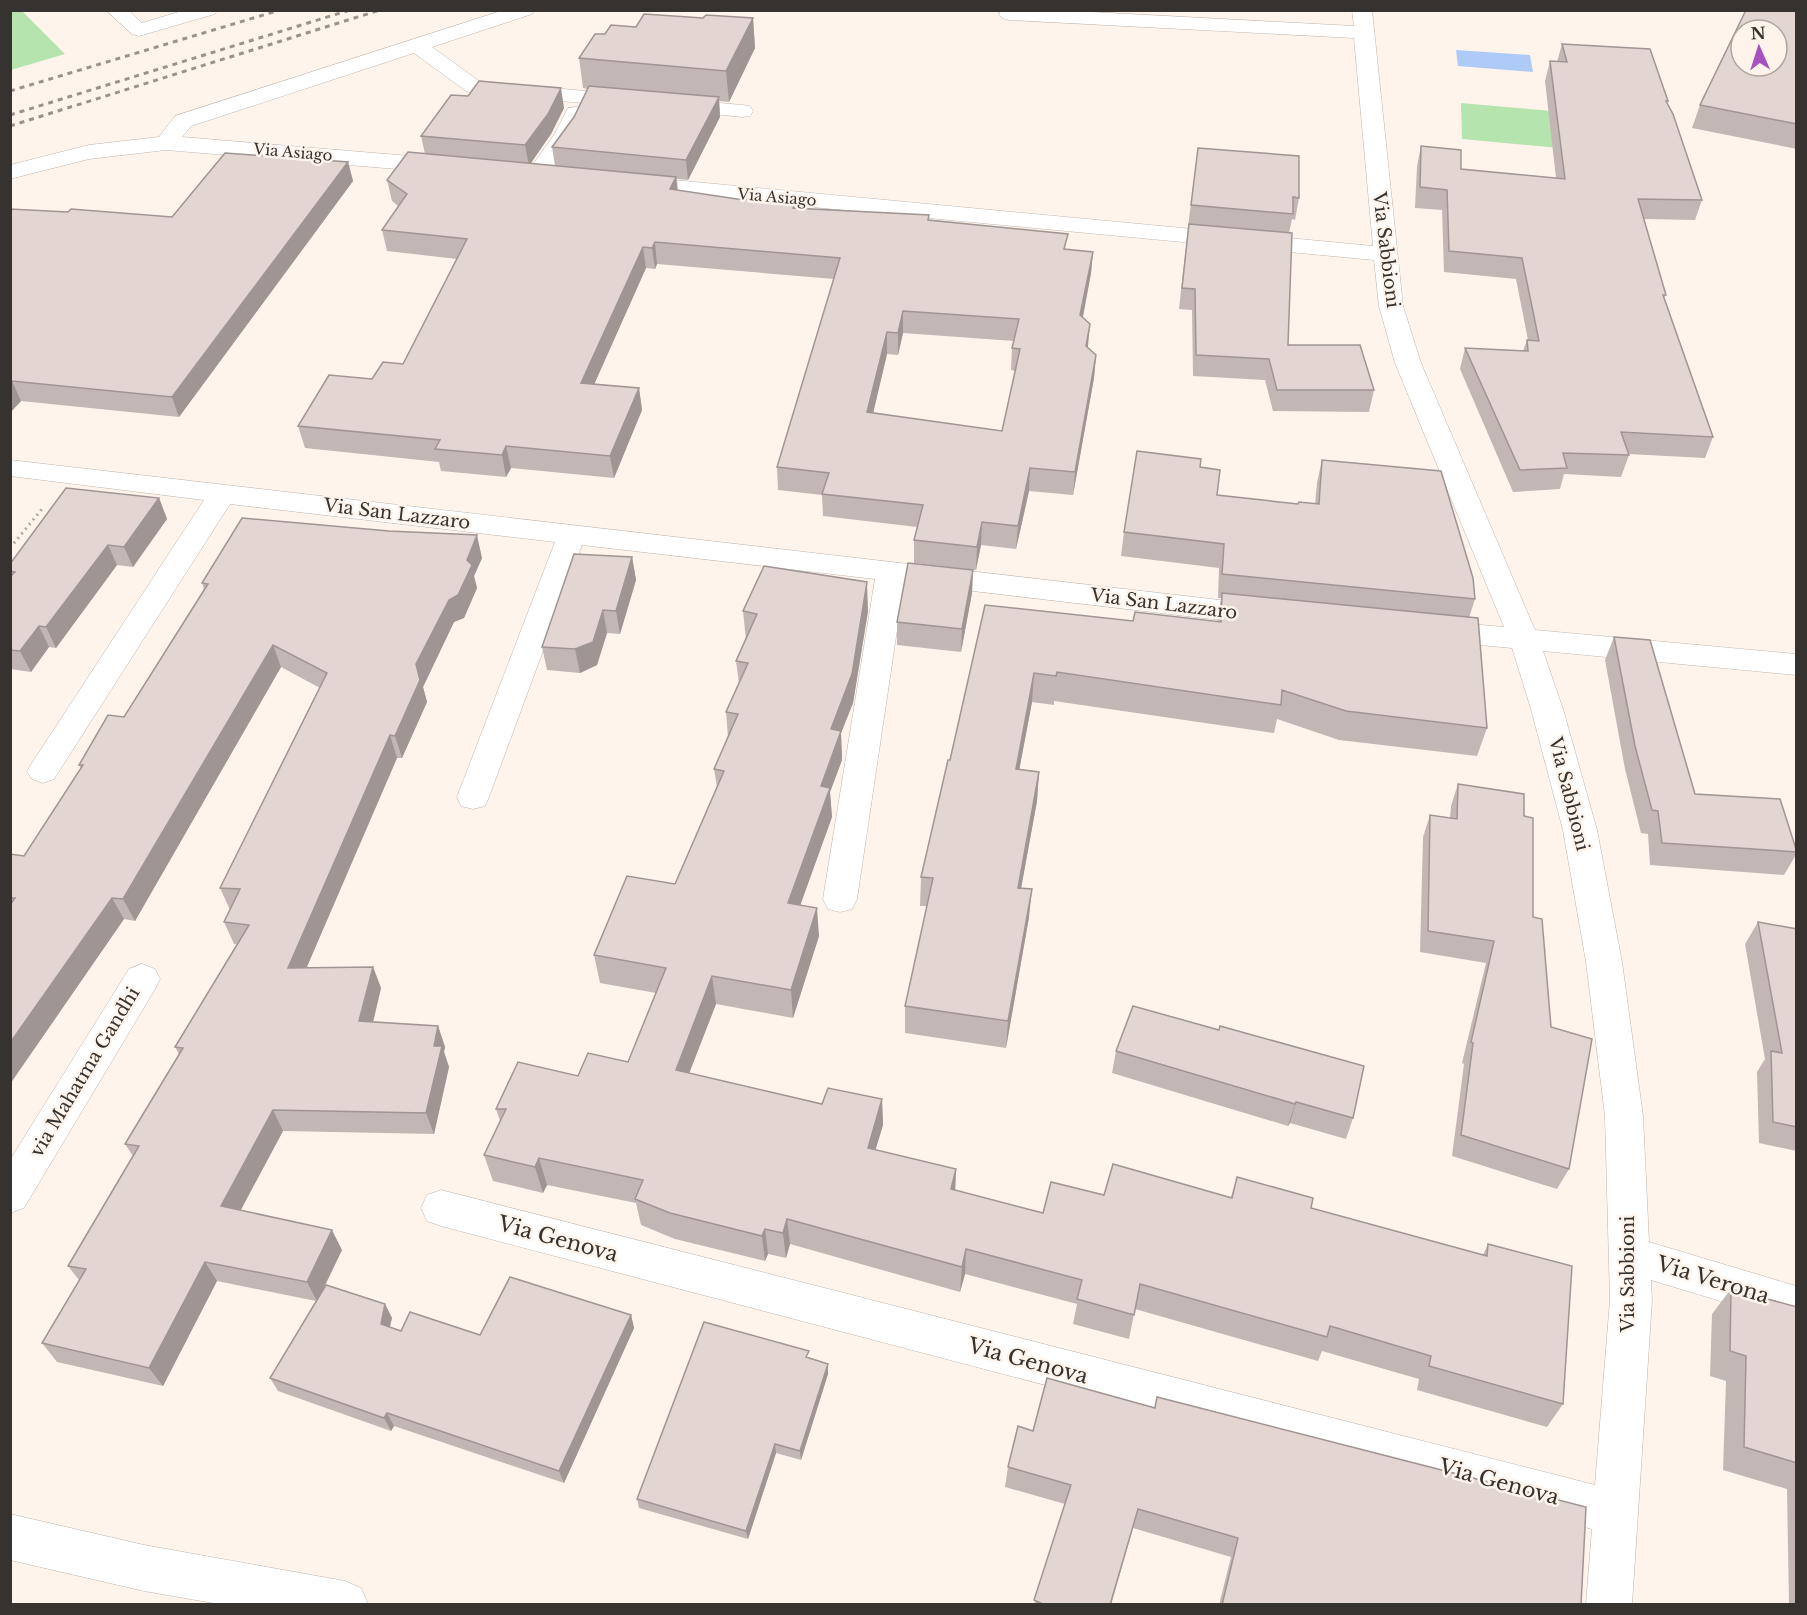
<svg xmlns="http://www.w3.org/2000/svg" width="1807" height="1615" font-family="'Libre Baskerville',serif">
<style>
.green{fill:#b6e4af}
.water{fill:#aecaf7}
.lines{fill:none;stroke-linecap:round;stroke-linejoin:round}
.minor-casing{stroke:#beb4ad;stroke-width:1}
.path{stroke:#b2aaa4;stroke-width:3;stroke-dasharray:2 4;stroke-linecap:butt}
.minor{fill:#fff;fill-rule:evenodd}
.rail{stroke:#9a928d;stroke-width:3;stroke-dasharray:5 5;stroke-linecap:butt}
.wall{fill:#c3b7b5;fill-rule:evenodd}
.shaded-wall{fill:#9f9593}
.building{fill:#e3d5d2;stroke:#9f9593;stroke-width:1.5;fill-rule:evenodd}
.labels{text-anchor:middle;dominant-baseline:central;stroke-width:5;stroke-linejoin:round;paint-order:stroke}
.far-street-label{font-size:15px;fill:#36322f;stroke:#fff4ec}
.street-label{font-size:18px;fill:#36322f;stroke:#fff4ec}
.near-street-label{font-size:21px;fill:#36322f;stroke:#fff4ec}
</style>
<rect width="100%" height="100%" fill="#fff4ec"/>
<path class="green" d="M11,10l11,1 43,43 -54,16z
M1461,103l180,16 6,37 -185,-17z"/>
<path class="water" d="M1456,50l74,5 3,17 -75,-6z"/>
<g class="lines">
<g class="minor-casing">
<path id="minor" d="M106,10h22l14,13 43,-13h32l-2,4 -76,22 -7,-2z
M504,10h30l-2,4 -100,33 47,34 148,14 7,2 4,4 -4,4 -7,2 -154,-14 -7,-2 -52,-38 -223,73 -9,11 264,22 8,2 3,5 -3,5 -8,2 -280,-23 -77,9 -79,20v-14l79,-20 70,-8 16,-21z
M1002,10h52l300,16 -2,-16h20l31,296 18,57 114,267 261,24v21l-253,-24 20,58 34,121 25,132 21,154 6,126 147,44v38l-145,-44 1,20 -20,304h-46l6,-75 -1151,-303 -14,-5 -6,-13 6,-13 14,-5 1154,295 15,-185 -5,-184 -19,-154 -23,-132 -32,-121 -19,-61 -78,-7 -11,-3 -4,-7 4,-7 11,-3 70,6 -109,-264 -16,-57 -5,-46 -743,-70 -8,-2 -3,-5 3,-5 8,-2 742,70 -19,-208 -345,-18 -7,-2 -3,-4z
M675,99l67,6 8,1 3,5 -3,5 -8,1 -74,-8 -4,-4 4,-4z
M576,107l8,1 3,5 -12,23 -30,43 -8,2 -8,-2 -3,-5 28,-39 14,-27z
M10,460l1253,145 11,3 4,7 -4,7 -11,3 -359,-42 -47,316 -5,10 -12,3 -12,-3 -5,-10 52,-320 -293,-34 -93,252 -4,9 -12,3 -12,-3 -4,-9 98,-255 -325,-38 -176,275 -11,4 -11,-4 -5,-8 5,-8 172,-263 -194,-24z
M142,964l13,5 5,10 -5,10 -131,219 -14,5v-53l119,-191z
M10,1514l134,31 201,36 16,7 7,16h-149l-75,-13 -134,-31z"/>
</g>
<path class="path" d="M10,548l32,-39"/>
<use href="#minor" class="minor"/>
<path class="rail" d="M10,91l270,-81
M10,115l340,-105
M10,126l370,-116"/>
</g>
<path class="wall" d="M1797,10v139l-105,-21 8,-23z
M703,18h50l2,30 -26,54 -10,-1 1,16 -32,63 -11,-1 1,11 59,9 58,4v5l134,12 137,29 27,3 -2,21 -8,44 5,31 8,7 -2,23 -21,117 -44,-4 -13,58 -35,-4 -5,25 -62,-7v-23l3,-13 -94,-11 -1,-21 -44,-5 -1,-23 57,-188 -177,-15 -2,5 -9,-1 -52,116 45,4 3,22 -28,68 -103,-10 -5,9 -65,-6 -2,-9 -134,-14 -7,-22 74,-47 31,-15 54,-105 -70,-8 -5,-21 16,-24 -6,-5 -5,-21 38,-26 -4,-18 143,-28 -13,26 -21,29 25,3 -3,-19 22,-30 13,-28 -4,-1 -4,-30 26,-24 31,-7zM903,333l111,8 -2,7 -1,22 4,1 -13,60 -129,-18 14,-59 11,1z
M1562,44l106,57 -1,3 35,96 -7,20 -51,-1 22,76 -2,3 49,139 -8,21 -77,-4 1,1 -8,22 -57,-3 -4,15 -47,3 -53,-123 5,-21 58,3 4,-11h1l-12,-61 -72,-7 -2,-62 -27,-2 2,-42 4,-20 40,23 95,9 -11,-97 5,-20 7,1z
M1198,148l101,50 -4,22 -3,-1 -3,14 -1,112 86,45 -5,22 -96,-1 -8,-31 -72,-4 -1,-66 -13,-1 9,-82z
M348,162l5,19 -174,236 -158,-16 -11,12v-204l162,8z
M1322,460l153,139 -6,19 18,110 -10,28 -138,-16 -62,-21 -3,14 -220,-32v4l-22,-3 -13,68 20,2 -2,29 -16,87 8,29 -23,131 -101,-15v-27l22,-100h-7l1,-29 29,-117 35,-155 148,16 84,1 4,-24h-3l1,-30 -98,-12 3,-24 76,-65 17,28 81,9h17l2,-21z
M159,498l8,21 -34,48 -16,-2 -61,83 -7,-1 -18,25 -21,-3v-105z
M632,557l4,23 -16,54 -13,-1 -10,32 -17,8 -33,-3 -5,-23z
M482,558l-8,18 3,12 -13,30 -10,4 -31,65 4,15 -25,56h-5l-91,210 67,-1 8,21 -8,34 65,4 7,21 -1,5 5,15 -15,67 -151,-3 -42,79 101,40 -18,38 61,16 7,14 -2,9 11,4 79,4 151,-20 3,13 -70,155 -170,-57 -3,5 -113,-40 -8,-13 46,-77 -99,-20 -54,105 -106,-24 -15,-19 37,-63 -11,-14 65,-110 -8,-12 54,-90 -4,-7 62,-103h-3l-10,-22 6,-12 -10,-22 100,-200 -39,-21 -146,254 -11,-2 -114,165v-230l14,2 57,-87 -2,-4 45,-48 80,-128 -2,-6z
M973,570l-1,23 -11,59 -64,-7v-23z
M743,611h125l-15,92 -12,30 1,27 -12,32 2,25 -32,88 19,31 -26,82 -77,-14 -27,69 133,31 60,-5 1,26 -8,25 81,19 -1,21 88,23 61,-18 127,2 6,-20 74,31 172,47 5,-11 75,160 -16,23 -130,-37 2,-11 -97,-28 -4,10 -183,-52 -6,30 -56,-15 4,-20 -112,-30 -5,18 -170,-48 -4,14 -18,-4 -3,7 -90,-22 -34,-14 -5,-22 -89,-18 -4,8 -50,-12 -9,-26 16,-34 -4,-12 82,-33 50,-14 28,-69 -56,-10 -6,-28 81,-71 42,-97 -3,-18 14,-32 -2,-25 13,-29 -3,-22 10,-21z
M1614,637l81,157 102,56v3l-13,22 -134,-10 -2,-31 -7,-1 -16,-64 -20,-109z
M1458,784l66,32 9,101 18,110 18,142 -12,20 -105,-33 12,-92 -2,-1 24,-100 -66,-11 3,-115 7,-22 20,3 1,-12z
M1758,922l39,7v222l-38,-8 -2,-71 8,-13 -20,-115z
M1133,1006l220,112 -7,21 -56,-16 -2,3 -176,-53 4,-22z
M1731,1289l66,18v298h-8l-2,-116 -64,-19 3,-89 -16,-5 2,-62z
M809,1358l19,6v10l-27,86 -25,-7 -28,86 -109,-31 -2,-9z
M1157,1397l424,208h-362l12,-48 -98,-29 -22,77h-77l31,-101 -60,-17 3,-20 25,-36 121,-23z"/>
<path class="shaded-wall" d="M753,18l2,30 -26,54 -3,-31z
M561,88l3,20 -13,26 -22,32 -4,-21z
M719,97l1,20 -32,63 -2,-20z
M348,162l5,19 -174,236 -7,-20z
M676,177l2,21 -8,-9z
M655,242l2,22 -2,5 -3,-21z
M643,247l3,21 -61,137 -4,-22z
M1093,252l-2,21 -12,64 1,-22z
M903,311v22l-5,22v-22z
M1090,324l-2,22 -4,22 2,-22z
M887,332v22l-19,81 -1,-23z
M1096,355l-2,23 -21,117 2,-23z
M12,381l9,20 -11,12v-30z
M639,388l3,22 -28,68 -4,-22z
M506,446l5,22 -5,9 -4,-22z
M1030,468l-1,23 -13,58 2,-23z
M159,498l8,21 -34,48 -9,-20z
M982,522l-1,23 -5,25 1,-23z
M477,535l5,23 -8,18 3,12 -13,30 -10,4 -31,65 4,15 -25,56 -7,-22 21,-72 51,-104z
M108,545l9,20 -61,83 -10,-21z
M632,557l4,23 -16,54 -4,-23z
M973,570l-1,23 -11,59 1,-23z
M867,582l1,29 -15,92 -12,30 1,27 -12,32 2,25 -41,114 -3,-28 33,-117 10,-57z
M603,610l4,23 -10,32 -17,8 -5,-24z
M39,626l10,21 -18,25 -11,-21z
M273,645l8,22 -146,254 -12,-22z
M1034,673l-2,29 -18,96 2,-29z
M390,735l7,23 -100,232 -9,-22z
M1039,772l-2,29 -21,115 2,-28z
M1032,889l-3,28 -23,131 2,-27z
M112,898l12,21 -114,165v-41z
M817,908l2,28 -26,82 -2,-28z
M373,967l8,21 -13,55 -9,-22z
M712,976l4,28 -36,93 -4,-27z
M438,1026l7,21 -1,5 5,15 -15,67 -8,-21 8,-67z
M882,1099l1,26 -15,50v-27z
M1296,1102l-6,21 -2,3 7,-22z
M273,1110l10,21 -51,95 -11,-20z
M539,1158l8,27 -4,8 -8,-26z
M956,1169l-1,26 -4,-6z
M787,1219l3,25 -4,14 -3,-25z
M765,1229l3,25 -3,7 -3,-25z
M332,1230l10,20 -25,51 -10,-19z
M966,1249l-1,25 -5,18 2,-25z
M205,1262l12,19 -54,105 -14,-18z
M385,1304l7,14 -5,19 -6,-13z
M631,1315l3,13 -70,155 -5,-12z
M828,1364v10l-27,86 -1,-9z
M387,1413l7,13 -3,5 -7,-13z
M775,1444l1,9 -28,86 -2,-8z"/>
<path class="building" d="M1746,10h51v114l-97,-19zM1741,30h36v36h-36z
M644,14l59,4 3,-3 47,3 -27,53 -147,-13 16,-24h10l6,-9 25,2z
M1562,44l88,5 18,52h-2l7,13 29,86 -64,-1 28,96h-3l50,142 -92,-5 8,23 -66,-2 4,15 -47,2 -55,-122 63,3 -1,-11 12,1 -17,-83 -73,-7 -2,-61 -27,-3 1,-41 40,4v19l104,10 -15,-118 17,1z
M479,81l82,7 -13,26 -23,31 -104,-9 30,-41 17,1z
M589,86l130,11 -33,63 -134,-13 22,-30z
M1198,148l101,8v42l-6,-1v17l-102,-9z
M408,152l268,25 -6,12 67,10 58,4 -2,5 136,7 -1,5 140,14 -4,15 29,3 -13,63 10,9 -4,22 10,9 -21,117 -45,-4 -12,58 -36,-4 -5,25 -63,-7 9,-35 -101,-11 7,-21 -52,-6 63,-209 -185,-16 -3,6 -9,-1 -62,136 58,5 -29,68 -104,-10 -4,9 -67,-6 5,-9 -142,-14 31,-51 43,4 11,-17 20,2 64,-125 -85,-9 25,-36 -20,-14zM903,311l116,8 -7,29 8,1 -18,82 -135,-19 20,-80 11,1z
M225,153l123,9 -176,235 -160,-16 -2,2v-174l58,3 3,-3 101,8z
M1189,224l103,9 -4,112h72l14,45h-97l-8,-31 -73,-4 -1,-66 -13,-1z
M1137,451l64,8 -1,8 20,3 -3,25 81,9 1,-2 20,2 3,-44 119,11 32,107 2,21 -253,-25 2,-30 -100,-12z
M66,488l93,10 -35,49 -16,-2 -62,82 -7,-1 -19,25 -10,-1v-73l5,-5 -5,-1v-7z
M242,518l147,13 88,4 -10,25 5,5 -14,30 -9,5 -33,64 4,16 -25,56 -5,-1 -102,233 85,-1 -14,54 79,5 -4,20h8l-16,67 -153,-3 -52,96 111,24 -25,52 -102,-20 -56,106 -107,-25 44,-74 -18,-3 71,-120 -14,-2 58,-96 -8,-1 74,-122 -25,-3 16,-33 -20,-1 107,-215 -54,-28 -150,254 -11,-1 -102,145v-138l5,-7h-5v-44l14,2 59,-91h-4l29,-50 16,2 84,-133 -6,-1z
M574,554l58,3 -16,54 -13,-1 -10,32 -18,7 -33,-2z
M908,563l65,7 -11,59 -65,-7z
M764,566l103,16 -15,92 -21,55 10,2 -20,55 9,2 -42,115 29,5 -26,82 -79,-14 -36,94 146,34 6,-16 54,11 -14,49 88,21 -5,20 92,24 8,-31 53,13 9,-31 119,34 5,-21 76,21 -2,10 176,48 1,-12 84,22 -9,138 -134,-38 2,-10 -101,-30 -3,11 -187,-53 -6,31 -57,-16 5,-19 -116,-31 -4,18 -175,-48 -4,14 -18,-4 -3,7 -92,-23 -35,-14 8,-19 -104,-22 -4,9 -51,-12 22,-46h-10l22,-47 60,14 10,-23 40,9 38,-94 -72,-13 33,-79 48,8 49,-113 -10,-2 24,-55 -12,-2 22,-49 -12,-2 21,-47 -14,-3z
M1222,593l256,25 9,110 -141,-17 -64,-21 -1,15 -224,-33 -1,4 -22,-3 -18,96 23,3 -21,116 14,1 -24,132 -103,-15 28,-128 -12,-1 27,-117h2l35,-155 148,16 2,-9 86,10z
M1614,637l36,3 45,154 85,5 17,53 -135,-9 -4,-32 -6,-1 -17,-64z
M1458,784l66,10v22l9,2v99l9,2 9,108 41,12 -23,130 -108,-34 12,-92 -2,-1 23,-101 -66,-10 2,-116 27,4z
M1758,922l39,7v198l-24,-5 -2,-71 11,2z
M1133,1006l86,24 1,-4 144,40 -11,52 -57,-16 -1,2 -179,-53z
M510,1277l121,38 -72,156 -172,-58 -3,5 -114,-40 56,-93 59,19 -4,20 20,7 9,-19 70,23z
M1731,1289l66,18v156l-53,-16 2,-91 -16,-5z
M704,1322l105,29 -3,6 22,7 -28,87 -25,-7 -29,87 -109,-32z
M1047,1378l108,30 2,-11 429,110 -5,98h-359l16,-67 -100,-29 -28,96h-65l-11,-5 37,-115 -63,-18 10,-41 15,5z"/>
<g class="labels">
<g class="far-street-label">
<text transform="translate(293 152) rotate(5)">Via Asiago</text>
<text transform="translate(777 197) rotate(5)">Via Asiago</text>
</g>
<g class="street-label">
<text transform="translate(1386 250) rotate(83)">Via Sabbioni</text>
<text transform="translate(397 514) rotate(7)">Via San Lazzaro</text>
<text transform="translate(1164 604) rotate(7)">Via San Lazzaro</text>
<text transform="translate(1569 794) rotate(76)">Via Sabbioni</text>
<text transform="translate(85 1072) rotate(-59)">via Mahatma Gandhi</text>
<text transform="translate(1628 1274) rotate(-90)">Via Sabbioni</text>
</g>
<g class="near-street-label">
<text transform="translate(558 1239) rotate(15)">Via Genova</text>
<text transform="translate(1713 1280) rotate(17)">Via Verona</text>
<text transform="translate(1028 1361) rotate(15)">Via Genova</text>
<text transform="translate(1499 1482) rotate(15)">Via Genova</text>
</g>
</g>
<rect width="1807" height="1615" fill="none" stroke="#36322f" stroke-width="24"/>
<g transform="translate(1759 48) rotate(357)"><circle r="28" fill="#fff4ec" stroke="#afa6a0" stroke-width="1.5"/>
<path d="M0-4.5L10 22L0 15L-10 22Z" fill="#a651bf"/>
<text y="-9" font-size="16" font-weight="bold" text-anchor="middle" fill="#36322f">N</text>
</g>
</svg>
